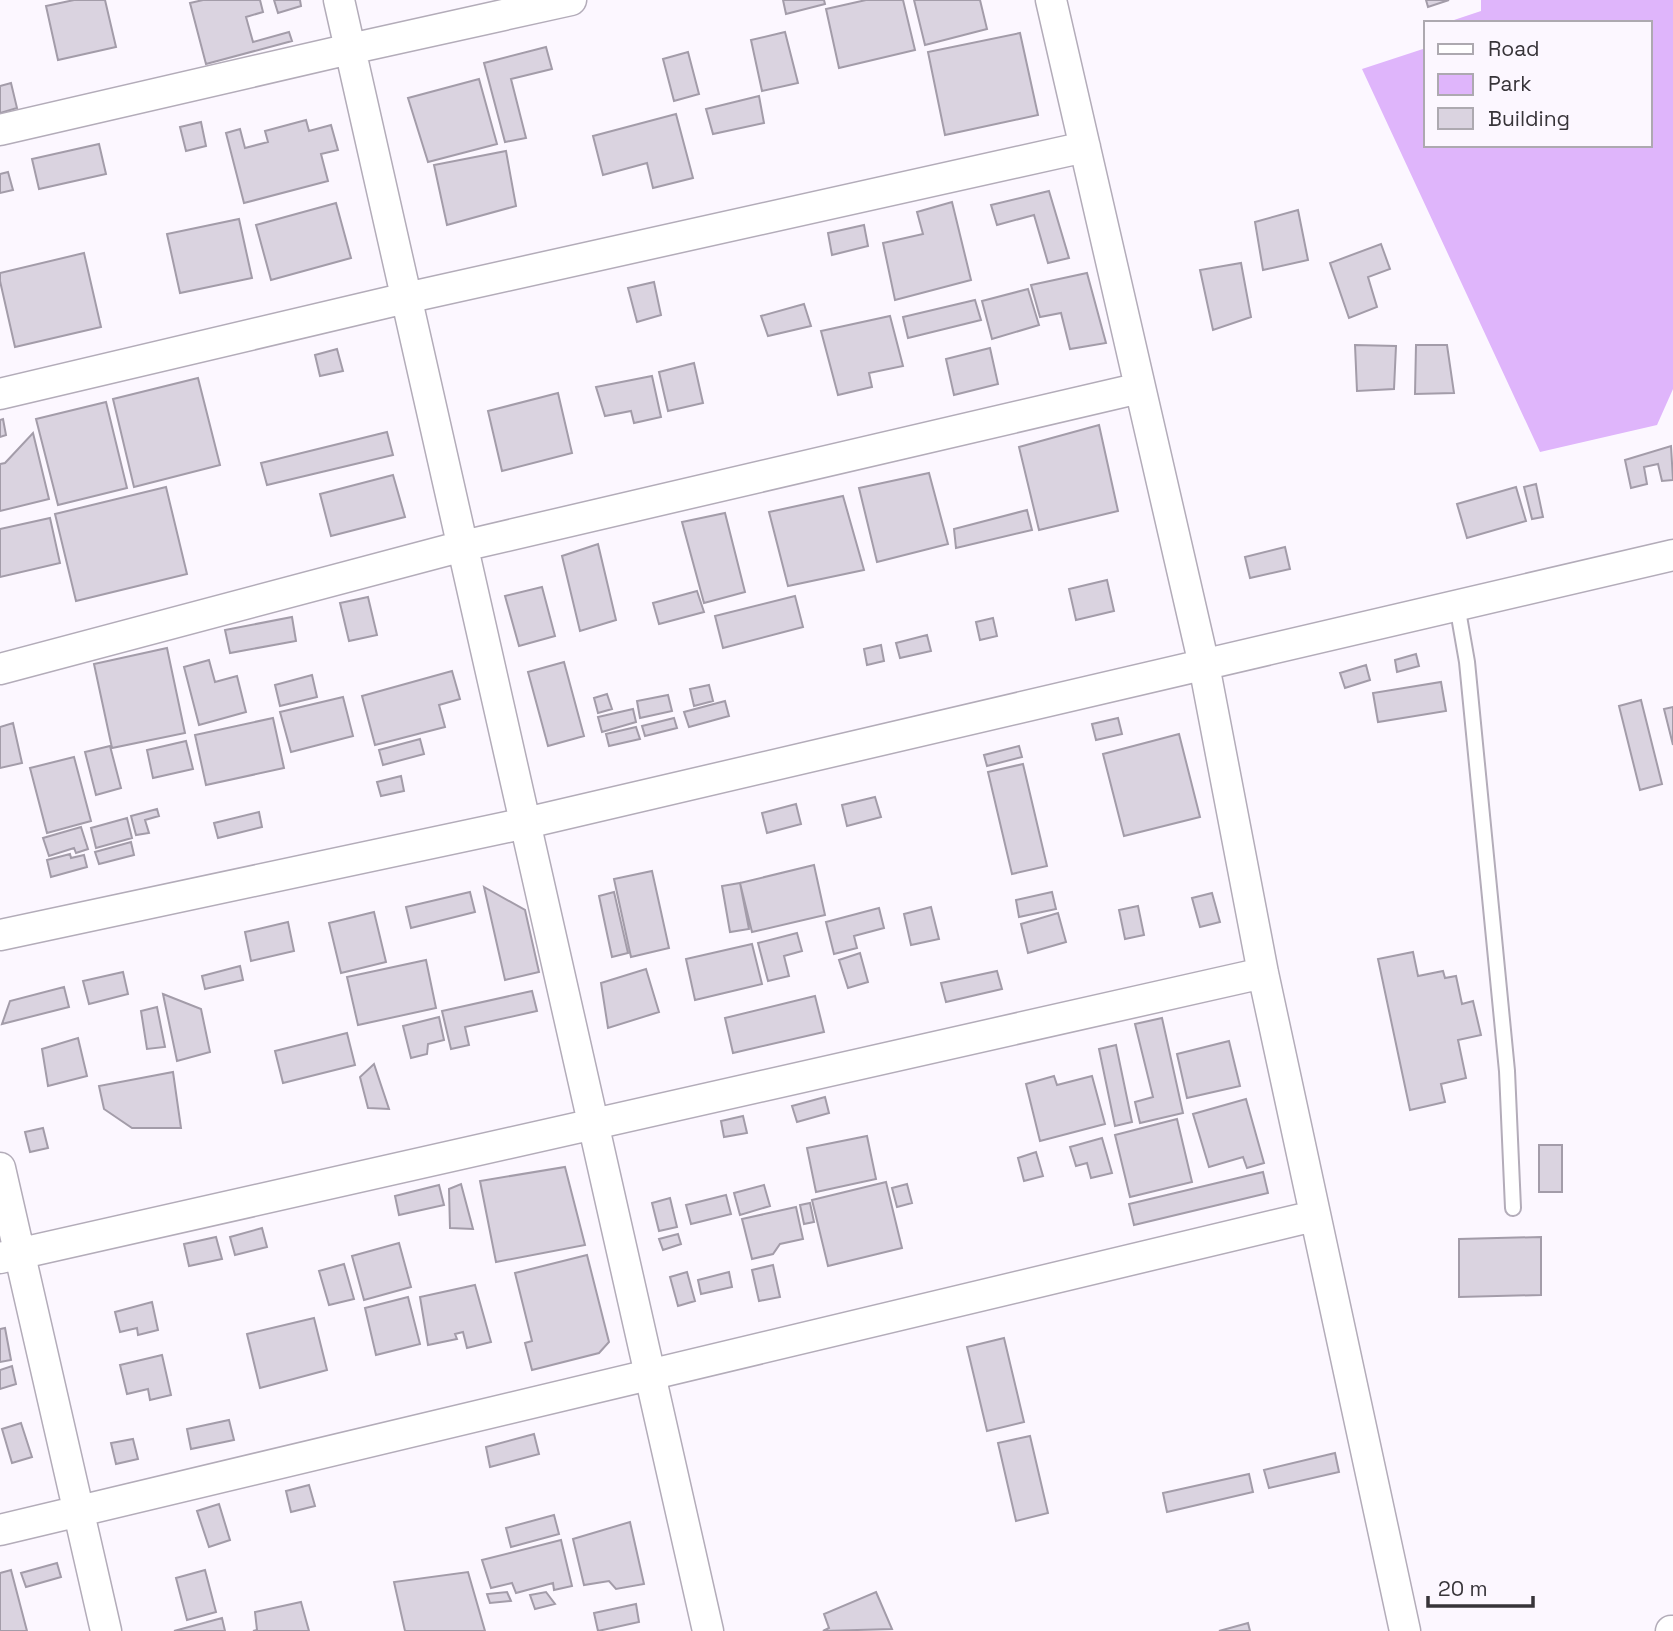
<svg xmlns="http://www.w3.org/2000/svg" width="1673" height="1631" font-family="'Space Grotesk',sans-serif">
<style>
.green{fill:#dfb5fb}
.building{fill:#dad3e0;stroke:#a39ca9;stroke-width:2}
.lines{fill:none;stroke-linecap:round;stroke-linejoin:round}
.service-casing{stroke:#b3acb9;stroke-width:18}
.minor-casing{stroke:#b3acb9;stroke-width:33}
.service{stroke:#fff;stroke-width:14}
.minor{stroke:#fff;stroke-width:30}
</style>
<rect width="100%" height="100%" fill="#fcf7ff"/>
<path class="green" d="M1481,0h192v389l-16,36 -117,27 -178,-383 64,-21v97h224v-122h-205l36,-12z"/>
<path class="building" d="M74,0h31l11,47 -58,13 -12,-54z
M203,0h57l3,12 -17,5 7,25 36,-10 3,9 -86,23 -16,-61z
M274,0h26l1,6 -23,7z
M783,0h41l1,4 -39,10z
M866,0h37l12,50 -76,18 -13,-59z
M914,0h66l7,29 -62,16z
M1426,0h23l-21,7z
M785,32l13,51 -36,8 -11,-51z
M1020,33l18,82 -93,20 -17,-83z
M546,47l6,22 -41,10 15,59 -21,4 -21,-79z
M688,52l11,42 -25,7 -11,-42z
M479,79l18,65 -69,18 -20,-64z
M11,83l6,25 -17,5v-27z
M759,96l5,27 -51,11 -7,-25z
M676,114l17,64 -40,10 -6,-25 -44,12 -10,-39z
M306,120l3,11 22,-6 7,25 -17,4 7,27 -84,22 -18,-70 14,-4 5,19 23,-6 -3,-11z
M201,122l5,24 -20,5 -6,-24z
M99,144l7,30 -67,15 -7,-30z
M506,151l10,55 -69,19 -13,-60z
M8,172l5,18 -13,3v-19z
M1049,191l20,67 -21,5 -14,-48 -37,10 -6,-20z
M952,202l19,78 -76,20 -12,-57 40,-9 -6,-22z
M336,203l15,55 -80,22 -15,-55z
M1298,210l10,50 -45,10 -8,-48z
M239,219l13,59 -72,15 -13,-59z
M864,225l4,21 -36,9 -4,-22z
M1381,244l9,25 -22,8 9,30 -28,11 -19,-55z
M84,253l17,74 -86,20 -15,-66v-8z
M1241,263l10,54 -38,13 -13,-60z
M1087,273l19,70 -36,6 -9,-36 -21,4 -9,-32z
M654,282l7,33 -24,7 -9,-34z
M1028,289l11,36 -47,14 -10,-38z
M975,300l6,20 -73,18 -5,-21z
M804,304l7,22 -43,10 -7,-20z
M890,316l13,50 -34,7 3,14 -34,8 -17,-64z
M1355,345l41,1 -2,43 -37,2z
M1416,345h31l7,48 -39,1z
M990,348l8,36 -44,11 -8,-36z
M337,349l6,22 -23,5 -5,-21z
M694,363l9,40 -35,8 -9,-39z
M652,376l9,41 -27,6 -3,-12 -26,5 -9,-29z
M198,378l22,87 -86,22 -21,-88z
M558,393l14,60 -70,18 -14,-60z
M106,402l21,86 -69,17 -22,-86z
M3,419l3,16 -6,2v-17z
M1099,425l19,86 -79,19 -20,-83z
M387,432l6,23 -126,30 -6,-22z
M33,433l16,66 -49,12v-47l5,-1z
M1671,446l2,34 -11,1 -4,-17 -14,3 3,17 -16,4 -6,-28z
M929,473l19,71 -71,18 -18,-74z
M393,475l12,42 -74,19 -11,-42z
M1536,484l7,33 -11,2 -8,-32z
M166,487l21,87 -111,27 -21,-87z
M1516,487l10,34 -59,17 -10,-34z
M843,496l21,74 -76,16 -19,-74z
M1027,510l5,20 -76,18 -2,-19z
M725,513l20,79 -41,11 -22,-81z
M50,518l10,45 -60,14v-48z
M598,544l18,76 -36,11 -18,-75z
M1285,547l5,22 -40,9 -5,-21z
M1107,580l7,31 -38,9 -7,-31z
M542,587l13,49 -36,10 -14,-50z
M697,591l7,21 -45,12 -6,-21z
M795,596l8,31 -80,21 -8,-32z
M368,597l9,38 -28,6 -9,-38z
M292,617l4,24 -66,12 -5,-23z
M993,618l4,18 -17,4 -4,-18z
M927,635l4,16 -31,7 -4,-15z
M881,645l3,16 -17,4 -3,-16z
M167,648l18,85 -73,15 -18,-84z
M1416,654l3,12 -22,6 -2,-12z
M209,660l6,22 22,-6 9,36 -47,13 -15,-58z
M564,662l20,74 -36,10 -20,-74z
M1366,665l4,15 -25,8 -5,-15z
M452,671l8,28 -21,6 6,22 -70,18 -13,-49z
M312,675l5,22 -37,9 -5,-21z
M1441,682l5,29 -68,11 -5,-29z
M709,685l4,16 -19,5 -4,-17z
M607,694l5,15 -14,4 -4,-15z
M668,695l4,16 -32,7 -3,-17z
M343,697l10,39 -62,16 -11,-40z
M1641,700l21,84 -22,6 -21,-84z
M725,701l4,15 -40,11 -5,-15z
M1673,707v38l-9,-36z
M633,709l3,13 -34,10 -4,-15z
M273,718l11,50 -78,17 -11,-50z
M674,718l3,10 -32,8 -3,-10z
M1118,718l4,16 -26,6 -4,-16z
M13,723l9,40 -22,5v-41z
M636,727l4,12 -31,7 -3,-12z
M1179,734l21,83 -76,19 -21,-82z
M420,739l4,15 -41,11 -4,-15z
M186,741l7,28 -40,9 -6,-28z
M110,746l11,42 -25,7 -11,-43z
M1019,746l3,11 -35,9 -3,-11z
M74,757l17,64 -44,12 -17,-65z
M1023,764l24,102 -35,8 -24,-102z
M401,776l3,15 -23,5 -4,-14z
M875,797l6,20 -34,9 -5,-21z
M796,804l5,20 -34,9 -5,-20z
M157,809l2,7 -14,4 4,13 -13,2 -5,-19z
M259,812l3,15 -44,11 -4,-15z
M127,818l5,20 -36,10 -5,-20z
M81,827l7,22 -12,4 -2,-5 -25,8 -6,-18z
M131,842l3,13 -35,9 -4,-12z
M70,854l1,4 13,-3 3,12 -36,10 -4,-17z
M814,865l11,50 -73,17 -12,-49z
M652,871l17,77 -38,9 -17,-78z
M740,883l9,46 -19,3 -8,-46z
M484,887l41,23 14,62 -34,8z
M470,892l5,20 -64,16 -5,-21z
M614,892l14,61 -16,4 -13,-61z
M1052,892l4,17 -37,8 -3,-17z
M1212,893l8,29 -20,5 -8,-29z
M1138,906l6,29 -19,4 -6,-29z
M931,907l8,32 -28,6 -7,-31z
M879,908l5,20 -30,8 3,12 -23,6 -8,-32z
M374,912l12,50 -45,11 -12,-50z
M1058,913l8,29 -38,11 -7,-29z
M288,922l6,29 -43,10 -6,-29z
M797,933l5,18 -18,5 5,20 -21,5 -10,-38z
M752,944l10,40 -67,16 -9,-41z
M1413,952l5,24 25,-5 2,7 11,-2 6,28 11,-3 8,34 -23,5 8,38 -25,6 4,18 -35,8 -32,-151z
M860,953l8,29 -20,6 -9,-28z
M426,960l10,48 -78,17 -11,-48z
M240,966l3,14 -38,9 -3,-13z
M646,969l13,43 -51,16 -7,-45z
M997,971l5,18 -56,13 -5,-19z
M123,972l5,22 -39,10 -6,-23z
M64,987l5,20 -67,17 8,-23z
M532,991l5,20 -72,16 4,18 -18,4 -9,-38z
M163,994l38,15 9,43 -33,9z
M815,996l9,36 -91,21 -8,-35z
M157,1007l8,40 -18,2 -6,-38z
M439,1017l5,23 -16,4 -1,10 -16,4 -8,-32z
M1162,1018l21,95 -43,10 -5,-21 18,-5 -18,-73z
M347,1033l8,32 -72,18 -8,-32z
M78,1038l9,38 -39,10 -6,-37z
M1229,1041l11,45 -53,12 -10,-44z
M1116,1045l16,77 -17,4 -16,-77z
M374,1064l15,45 -21,-1 -8,-31z
M173,1072l8,56h-49l-28,-19 -5,-23z
M1054,1076l3,9 35,-9 13,48 -65,17 -14,-57z
M825,1097l4,16 -32,9 -5,-16z
M1246,1099l18,64 -17,5 -4,-11 -34,10 -16,-53z
M743,1116l4,17 -23,4 -3,-16z
M1177,1119l15,63 -62,15 -15,-62z
M43,1128l5,20 -18,4 -5,-20z
M867,1136l9,43 -60,13 -9,-44z
M1102,1138l10,35 -21,5 -4,-15 -11,3 -6,-19z
M1539,1145h23v47h-23z
M1036,1152l7,24 -19,5 -6,-23z
M565,1167l20,78 -89,17 -16,-81z
M1263,1172l5,21 -134,32 -5,-21z
M886,1182l16,66 -74,18 -16,-66z
M461,1184l12,45 -23,-1 -1,-39z
M907,1184l5,19 -15,4 -5,-19z
M439,1185l5,20 -45,10 -4,-19z
M764,1185l6,21 -30,9 -6,-22z
M726,1195l5,19 -40,10 -5,-19z
M670,1198l7,29 -18,4 -7,-28z
M810,1203l4,19 -10,2 -4,-19z
M796,1207l7,32 -23,5 -7,10 -21,5 -10,-40z
M262,1228l5,19 -32,8 -5,-18z
M678,1234l3,10 -18,6 -4,-11z
M216,1237l6,22 -33,7 -5,-22z
M1541,1237v58l-82,2v-58z
M399,1243l12,44 -47,13 -12,-44z
M587,1255l22,87 -10,11 -67,17 -7,-27 7,-2 -17,-68z
M344,1264l10,35 -25,6 -10,-34z
M773,1265l7,32 -21,4 -7,-31z
M687,1272l8,29 -17,5 -8,-29z
M729,1272l3,15 -31,7 -3,-14z
M475,1285l16,57 -24,6 -4,-16 -8,2 2,5 -29,6 -8,-48z
M408,1297l12,47 -44,11 -11,-47z
M152,1302l6,28 -20,5 -1,-7 -17,4 -5,-20z
M314,1318l13,52 -67,18 -13,-54z
M5,1328l6,32 -11,2v-33z
M1004,1338l20,84 -37,9 -20,-84z
M162,1355l9,40 -21,5 -2,-11 -21,5 -7,-29z
M12,1366l4,18 -16,5v-19z
M229,1420l5,20 -43,9 -4,-20z
M21,1423l11,34 -20,6 -10,-34z
M534,1434l5,20 -49,13 -4,-20z
M1030,1436l18,77 -32,8 -18,-78z
M133,1439l5,20 -22,5 -5,-21z
M1335,1453l4,19 -70,16 -5,-18z
M1249,1474l4,18 -86,20 -4,-19z
M309,1485l6,21 -24,6 -5,-21z
M219,1504l11,36 -21,7 -12,-36z
M554,1515l5,19 -48,13 -5,-19z
M630,1522l14,62 -28,5 -7,-8 -25,4 -11,-46z
M561,1540l11,46 -18,4 -1,-7 -37,10 -4,-10 -21,5 -9,-28z
M57,1563l4,14 -35,10 -5,-14z
M11,1570l16,61h-27v-58z
M205,1570l11,42 -29,8 -11,-42z
M468,1572l17,59h-80l-11,-49z
M507,1592l4,9 -21,2 -3,-9z
M546,1592l9,12 -20,5 -5,-14z
M876,1592l16,37 -69,2 6,-3 -5,-14z
M301,1602l8,29h-56l4,-1 -2,-18z
M636,1604l3,18 -41,9 -4,-18z
M222,1618l3,13h-51z
M1248,1623l2,8h-31z"/>
<g class="lines">
<g class="service-casing">
<path id="service" d="M1457,605l10,57 40,409 6,137"/>
</g>
<g class="minor-casing">
<path id="minor" d="M339,0l369,1631
M1051,0l153,665 59,308 142,658
M0,130l350,-81 221,-49
M0,394l406,-96 679,-151
M0,669l463,-123 677,-158
M0,935l526,-112 1147,-268
M0,1168l106,463
M0,1258l1263,-285
M0,1530l1314,-314
M1671,1631h2"/>
</g>
<use href="#service" class="service"/>
<use href="#minor" class="minor"/>
</g>
<rect x="1424" y="21" width="228" height="126" fill="#fcf7ff" stroke="#ada9b0" stroke-width="2"/>
<rect x="1438" y="44" width="35" height="10" fill="#ffffff" stroke="#ada9b0" stroke-width="2"/>
<text x="1488" y="56" font-size="21" fill="#373439">Road</text>
<rect x="1438" y="74" width="35" height="21" fill="#dfb5fb" stroke="#ada9b0" stroke-width="2"/>
<text x="1488" y="91" font-size="21" fill="#373439">Park</text>
<rect x="1438" y="108" width="35" height="21" fill="#dad3e0" stroke="#ada9b0" stroke-width="2"/>
<text x="1488" y="126" font-size="21" fill="#373439">Building</text>
<path d="M1428 1596v10h105v-10" fill="none" stroke="#373439" stroke-width="3.5"/>
<text x="1438" y="1596" font-size="21" fill="#373439" stroke="#fcf7ff" stroke-width="5" paint-order="stroke">20 m</text>
</svg>
